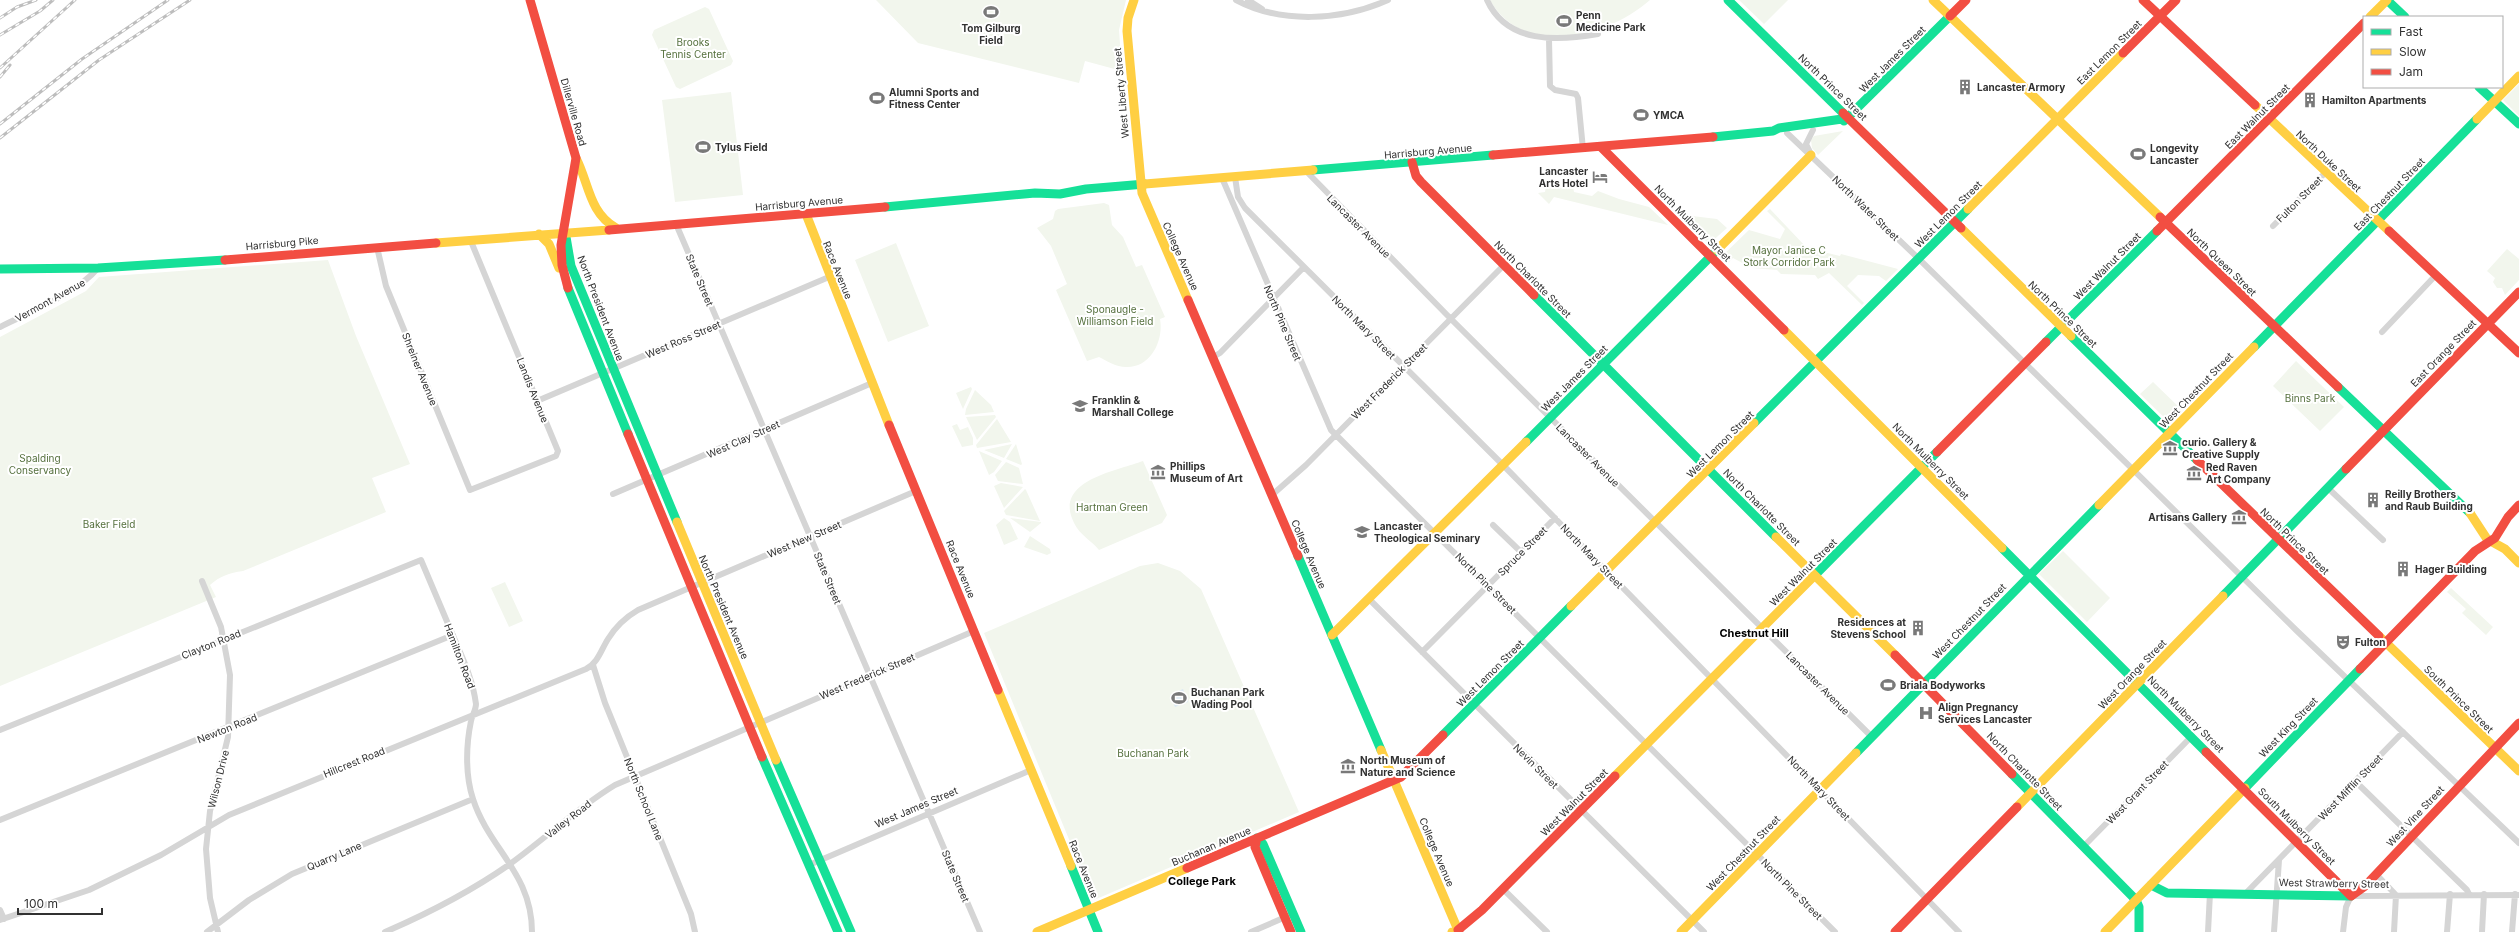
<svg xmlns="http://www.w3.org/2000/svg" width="2519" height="932" font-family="Inter,sans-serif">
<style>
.green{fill:#f2f6ed}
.water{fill:#dbe9f3}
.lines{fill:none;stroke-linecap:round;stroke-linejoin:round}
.street{stroke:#d5d5d5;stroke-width:6}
.fast{stroke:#16e098;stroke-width:9}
.slow{stroke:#ffcf43;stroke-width:9}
.jam{stroke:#f24e42;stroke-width:9}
.rail-casing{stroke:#bdbdbd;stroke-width:3}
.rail{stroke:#fff;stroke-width:1.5;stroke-dasharray:4.5;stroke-linecap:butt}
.labels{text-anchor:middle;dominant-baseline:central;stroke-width:4;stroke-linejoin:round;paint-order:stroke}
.poi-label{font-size:10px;font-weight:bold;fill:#313131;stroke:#fff;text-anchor:start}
.park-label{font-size:10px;fill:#546f3c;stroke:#fff}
.street-label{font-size:10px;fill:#313131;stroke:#fff}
.neighbourhood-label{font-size:11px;font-weight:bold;fill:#000;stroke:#fff}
</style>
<rect width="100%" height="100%" fill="#fff"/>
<path class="green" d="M876,0h250l-7,30 3,41 -37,-10 -6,22 -161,-40z
M1490,0h160c-42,37 -126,60 -160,0z
M1739,0h49l-24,24z
M705,7l4,2 24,52 -2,4 -51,24 -4,-2 -24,-52 2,-5z
M2519,84v32l-16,-16z
M731,92l12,103 -68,7 -13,-102z
M1843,131l-25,24 -6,-7 -1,-8 3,-4z
M1547,181l26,6 1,5 18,4 6,-5 21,8 30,8 19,18 -114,-28 -5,7 -11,-11 7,-1z
M1104,203l5,2 3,20 11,12 13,30 6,-2 23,52 -5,2c4,21 -9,49 -34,48 -10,0 -19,-6 -27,-10l-12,4 -31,-71 11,-6 -16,-38 -14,-18 16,-9 2,-8 3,-2z
M1770,209l37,39 33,8 1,-2 57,15 -12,12 -7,-5 -21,-1 -11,11 17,17 -2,2 -33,-32 -11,6 -3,-4 -34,-1 -4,-4 -25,-2 -19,-10 -5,5 -6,-7 27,-26 31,9 5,-10 -18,-18z
M1692,216l25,3 10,9 -18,16 -26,-26 6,2z
M896,243l33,83 -41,16 -33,-82z
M2507,249l12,10v21l-14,15 -3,-7h-5l-4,-6 2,-4 -8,-7z
M328,260l28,76 54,128 -38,14 14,34 -143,59c-14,2 -23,5 -33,14l6,12 -216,89v-349l86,-46 13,-14z
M2296,361l48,46 -24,24 -47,-45z
M2153,382l28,27 -12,13 -29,-28z
M971,387l1,2 -9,20 -7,-16z
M975,390l16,15 3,7 -29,3 1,-6z
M995,415l1,2 -19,23 -11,-23z
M997,419l14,23 -34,6 -1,-3z
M957,424l3,6 8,-3 5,11v7l-11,2 -10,-21z
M1012,444l-8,14 -20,-8z
M1016,444l6,20 -1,1 -15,-6z
M979,451l23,10 -8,11 -5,3z
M1143,461l24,54 -5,8 -63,27c-6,-8 -16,-13 -22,-22 -29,-46 36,-56 66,-67z
M1006,462l13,6 4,16 -25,-3 -3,-6z
M1001,483l22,4 -19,21 -10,-22z
M1025,489l1,1 14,31 -34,-6 -2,-4z
M1004,518l6,4 8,17 -14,6 -8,-20z
M1010,518l31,4v1l-11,9z
M1030,536l20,13 1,4 -4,2 -23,-8z
M2063,551l47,47 -23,24 -48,-48z
M1158,563l22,8 21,18 98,223 -205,88 -110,-267 156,-67z
M505,582l18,39 -14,6 -18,-39z
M2451,588l42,39 -7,8 -24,-22 4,-4 -19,-17z"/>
<path class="water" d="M1183,689l5,13 -13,5 -5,-12z"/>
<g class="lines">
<path class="street" d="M1236,0c45,24 105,21 152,0
M1248,0l14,9
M1487,0c20,44 71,41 111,34
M1549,39l1,47 5,4 21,4 2,4 5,51
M1787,133l132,126 377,371 223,213
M1810,152l-4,-8 7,-14
M1306,171l145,148 421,418
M1235,177l3,20 7,11 258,257 456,467
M1222,178l109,252 504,502
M676,224l304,708
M2273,226l52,-53
M377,247l9,39 84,204 86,-34 2,-5 -88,-212
M0,327c30,-15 76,-33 98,-59
M2382,332l53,-56
M1213,357l7,-4 84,-86
M537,401l292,-124
M2329,489l54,51
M613,494l259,-111
M1272,495l34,-30 198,-200
M1493,525l28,27
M202,581l19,46 9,48 -2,62 -18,74 -4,38 4,49 8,34
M1369,599l335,333
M1422,652l133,-134
M593,665l12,38 86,211 4,18
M0,730l421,-170c11,26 22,52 33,78 9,21 19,42 22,66 0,6 -4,11 -5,17 -5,24 -6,54 2,78 16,50 59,74 59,133
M2356,782l111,108 2,4
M0,820l453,-185
M2083,847l109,-111
M809,865l222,-95
M2376,874l20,21 -2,37
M1503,889l44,43
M2246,893l157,-161
M0,910l4,9
M0,920l89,-30 72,-35 68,-40 357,-146c12,-6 15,-19 22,-30 8,-13 18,-22 30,-29l278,-119
M207,932l42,-32 43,-26 181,-75
M385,932c44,-19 85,-40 125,-68 36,-26 67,-56 105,-79l359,-154
M1251,932l37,-16
M2208,932l2,-39
M2274,932l5,-72
M2343,932l3,-25 5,-11 168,-1
M2447,932l3,-38
M2482,932l2,-38
M2512,932l3,-38"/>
<path class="fast" d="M1728,0l115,113
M2387,0l18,17
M2479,87l40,37
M1844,121l106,-105
M1713,137l60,-6 6,-3 70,-10
M1313,170l180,-15
M885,207l150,-14 25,1 26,-5 59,-5
M566,237l5,29 106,256
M0,269l98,-1 127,-8
M568,288l60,146
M1534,295l242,242
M2071,336l126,124
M2046,342l111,-111
M2254,347l223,-228
M2338,387l132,126
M1754,423l214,-214
M1526,442l191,-192
M2002,548l204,204
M1298,556l83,194
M1813,577l124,-125
M2223,596l123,-127
M1443,735l128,-129
M1856,753l243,-248
M762,757l76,175
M776,760l75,172
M2012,774l124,126
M2245,788l115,-119
M1257,838l6,6 38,88
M1071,866l27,66
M2151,885l16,8 184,3
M2136,900l3,7v25"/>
<path class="slow" d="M1134,0l-6,18 -1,13 15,162 46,107
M1933,0l227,217
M2370,17l17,-17
M2255,105l134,126
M2477,119l42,-43
M576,158c13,25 13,55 40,70
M1145,184l168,-14
M1968,209l155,-156
M806,214l83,211
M1961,228l110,108
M539,234l10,10 10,24
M436,243l173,-13
M1717,250l94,-95
M1784,330l218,218
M2099,505l155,-158
M2470,513l17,26 18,10 14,14
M677,522l99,238
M1776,537l119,118
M1571,606l183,-183
M1332,635l194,-193
M2379,636l140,135
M998,690l73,176
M1381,750l77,180 -6,2
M1615,776l198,-199
M2017,807l206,-211
M1037,932l150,-64
M1681,932l175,-179
M2105,932l140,-144"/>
<path class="jam" d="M530,0l46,158 -15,87 1,20 6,23
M2143,0l112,105
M1950,16l16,-16
M2123,53l53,-53
M1843,113l118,115
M1602,148l182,182
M1493,155l220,-18
M1412,162l4,14 5,6 113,113
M2160,217l178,170
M609,230l276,-23
M2157,231l207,-208
M2389,231l130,122
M225,260l211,-17
M1188,300l110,256
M889,425l109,265
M628,434l134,323
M1937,452l109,-110
M2197,460l182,176
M2346,469l173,-177
M1895,655l117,119
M2360,669l115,-118 20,-13 13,-21 11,-12
M2206,752l145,144
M1257,838l-2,9 36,85
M1187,868l214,-91 42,-42
M2351,896l14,-10 154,-163
M1459,932l-1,-2 24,-20 133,-134
M1895,932l122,-125"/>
<g class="rail-casing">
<path id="rail" d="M0,18l17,-11 19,-7
M0,35l40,-24 13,-11
M0,68l75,-68
M0,77l10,-12
M0,124l82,-65 86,-59
M0,138l99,-78 91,-60"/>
</g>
<use href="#rail" class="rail"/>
</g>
<defs>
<g id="stadium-bare" transform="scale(1.2)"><path d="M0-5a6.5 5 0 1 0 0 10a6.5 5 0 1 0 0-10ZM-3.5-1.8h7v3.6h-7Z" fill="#797979" stroke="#fff" stroke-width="2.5" paint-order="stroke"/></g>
<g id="building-bare" transform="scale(1.2)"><path d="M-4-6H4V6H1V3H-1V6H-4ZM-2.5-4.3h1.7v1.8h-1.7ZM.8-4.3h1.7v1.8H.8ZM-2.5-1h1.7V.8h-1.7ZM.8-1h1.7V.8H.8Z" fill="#797979" stroke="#fff" stroke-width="2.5" paint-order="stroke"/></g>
<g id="hotel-bare" transform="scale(1.2)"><path d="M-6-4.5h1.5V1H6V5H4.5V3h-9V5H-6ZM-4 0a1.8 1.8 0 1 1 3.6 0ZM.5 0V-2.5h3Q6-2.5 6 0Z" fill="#797979" stroke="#fff" stroke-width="2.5" paint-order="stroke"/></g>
<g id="university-bare" transform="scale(1.2)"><path d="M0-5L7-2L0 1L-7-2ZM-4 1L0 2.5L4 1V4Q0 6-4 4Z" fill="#797979" stroke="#fff" stroke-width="2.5" paint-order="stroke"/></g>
<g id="museum-bare" transform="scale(1.2)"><path d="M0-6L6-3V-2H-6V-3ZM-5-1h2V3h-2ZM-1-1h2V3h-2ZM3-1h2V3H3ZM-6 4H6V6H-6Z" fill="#797979" stroke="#fff" stroke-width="2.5" paint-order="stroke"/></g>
<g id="theatre-bare" transform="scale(1.2)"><path d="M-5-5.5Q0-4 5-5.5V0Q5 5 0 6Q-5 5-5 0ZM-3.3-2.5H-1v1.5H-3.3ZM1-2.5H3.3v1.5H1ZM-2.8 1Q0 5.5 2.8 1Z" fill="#797979" stroke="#fff" stroke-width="2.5" paint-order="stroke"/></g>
<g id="hospital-bare" transform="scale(1.2)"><path d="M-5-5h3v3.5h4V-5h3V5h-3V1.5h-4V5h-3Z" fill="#797979" stroke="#fff" stroke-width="2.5" paint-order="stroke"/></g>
</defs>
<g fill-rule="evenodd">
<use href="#stadium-bare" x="991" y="12"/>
<use href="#stadium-bare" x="1564" y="21"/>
<use href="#building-bare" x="1965" y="87"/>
<use href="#stadium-bare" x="877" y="98"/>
<use href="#building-bare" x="2310" y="100"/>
<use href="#stadium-bare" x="1641" y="115"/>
<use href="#stadium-bare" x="703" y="147"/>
<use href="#stadium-bare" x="2138" y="154"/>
<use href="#hotel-bare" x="1600" y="177"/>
<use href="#university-bare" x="1080" y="406"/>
<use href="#museum-bare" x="2170" y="448"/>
<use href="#museum-bare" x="1158" y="472"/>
<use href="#museum-bare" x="2194" y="473"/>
<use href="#building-bare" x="2373" y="500"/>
<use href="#museum-bare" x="2239" y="517"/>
<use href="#university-bare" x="1362" y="532"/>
<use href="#building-bare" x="2403" y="569"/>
<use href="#building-bare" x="1918" y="628"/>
<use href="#theatre-bare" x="2343" y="642"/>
<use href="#stadium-bare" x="1888" y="685"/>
<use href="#stadium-bare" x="1179" y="698"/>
<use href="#hospital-bare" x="1926" y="713"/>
<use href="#museum-bare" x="1348" y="766"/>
</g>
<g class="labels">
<g class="poi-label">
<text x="1576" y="15">Penn<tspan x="1576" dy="12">Medicine Park</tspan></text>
<text x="991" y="28" text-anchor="middle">Tom Gilburg<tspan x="991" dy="12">Field</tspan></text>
<text x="1977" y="87">Lancaster Armory</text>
<text x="889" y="92">Alumni Sports and<tspan x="889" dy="12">Fitness Center</tspan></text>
<text x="2322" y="100">Hamilton Apartments</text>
<text x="1653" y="115">YMCA</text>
<text x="715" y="147">Tylus Field</text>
<text x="2150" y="148">Longevity<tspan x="2150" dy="12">Lancaster</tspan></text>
<text x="1588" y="171" text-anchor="end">Lancaster<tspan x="1588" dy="12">Arts Hotel</tspan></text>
<text x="1092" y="400">Franklin &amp;<tspan x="1092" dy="12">Marshall College</tspan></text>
<text x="2182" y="442">curio. Gallery &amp;<tspan x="2182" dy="12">Creative Supply</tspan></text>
<text x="1170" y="466">Phillips<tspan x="1170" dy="12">Museum of Art</tspan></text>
<text x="2206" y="467">Red Raven<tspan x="2206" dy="12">Art Company</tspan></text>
<text x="2385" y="494">Reilly Brothers<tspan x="2385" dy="12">and Raub Building</tspan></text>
<text x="2227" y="517" text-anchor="end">Artisans Gallery</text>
<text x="1374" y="526">Lancaster<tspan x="1374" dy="12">Theological Seminary</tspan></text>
<text x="2415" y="569">Hager Building</text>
<text x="1906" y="622" text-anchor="end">Residences at<tspan x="1906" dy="12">Stevens School</tspan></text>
<text x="2355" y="642">Fulton</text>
<text x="1900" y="685">Briala Bodyworks</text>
<text x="1191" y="692">Buchanan Park<tspan x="1191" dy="12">Wading Pool</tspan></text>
<text x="1938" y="707">Align Pregnancy<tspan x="1938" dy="12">Services Lancaster</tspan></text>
<text x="1360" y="760">North Museum of<tspan x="1360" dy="12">Nature and Science</tspan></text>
</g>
<g class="park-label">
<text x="693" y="42">Brooks<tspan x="693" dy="12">Tennis Center</tspan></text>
<text x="1789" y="250">Mayor Janice C<tspan x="1789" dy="12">Stork Corridor Park</tspan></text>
<text x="1115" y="309">Sponaugle -<tspan x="1115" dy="12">Williamson Field</tspan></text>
<text x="2310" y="398">Binns Park</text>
<text x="40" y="458">Spalding<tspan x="40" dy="12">Conservancy</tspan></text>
<text x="1112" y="507">Hartman Green</text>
<text x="109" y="524">Baker Field</text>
<text x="1153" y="753">Buchanan Park</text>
</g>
<g class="street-label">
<text transform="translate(2109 52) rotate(-45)">East Lemon Street</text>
<text transform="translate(1892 59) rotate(-45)">West James Street</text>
<text transform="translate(1833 87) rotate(44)">North Prince Street</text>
<text transform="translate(1121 93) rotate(-95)">West Liberty Street</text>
<text transform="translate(574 112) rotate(74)">Dillerville Road</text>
<text transform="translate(2257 116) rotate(-45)">East Walnut Street</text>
<text transform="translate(1428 151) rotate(-5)">Harrisburg Avenue</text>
<text transform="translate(2329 161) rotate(43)">North Duke Street</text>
<text transform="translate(2389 194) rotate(-46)">East Chestnut Street</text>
<text transform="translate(2299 199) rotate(-45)">Fulton Street</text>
<text transform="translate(799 203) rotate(-5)">Harrisburg Avenue</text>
<text transform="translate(1866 208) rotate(44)">North Water Street</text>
<text transform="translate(1948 214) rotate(-45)">West Lemon Street</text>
<text transform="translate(1693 223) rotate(45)">North Mulberry Street</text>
<text transform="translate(1359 226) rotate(45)">Lancaster Avenue</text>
<text transform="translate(282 243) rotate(-5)">Harrisburg Pike</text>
<text transform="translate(1181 256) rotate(66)">College Avenue</text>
<text transform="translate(2222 262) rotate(44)">North Queen Street</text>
<text transform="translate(2107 266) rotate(-45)">West Walnut Street</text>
<text transform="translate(838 270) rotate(68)">Race Avenue</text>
<text transform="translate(1533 279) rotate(45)">North Charlotte Street</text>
<text transform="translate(700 280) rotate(67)">State Street</text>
<text transform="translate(50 300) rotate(-29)">Vermont Avenue</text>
<text transform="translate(601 308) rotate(69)">North President Avenue</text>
<text transform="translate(2063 314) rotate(44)">North Prince Street</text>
<text transform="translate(1283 323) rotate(67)">North Pine Street</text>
<text transform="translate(1364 327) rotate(45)">North Mary Street</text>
<text transform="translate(683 339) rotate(-23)">West Ross Street</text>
<text transform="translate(2443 353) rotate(-46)">East Orange Street</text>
<text transform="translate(420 369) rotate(68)">Shreiner Avenue</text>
<text transform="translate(1574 378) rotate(-45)">West James Street</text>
<text transform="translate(1389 381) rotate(-45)">West Frederick Street</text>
<text transform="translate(533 390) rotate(68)">Landis Avenue</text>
<text transform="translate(2196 390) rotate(-46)">West Chestnut Street</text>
<text transform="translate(743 439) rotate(-24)">West Clay Street</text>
<text transform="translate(1720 444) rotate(-45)">West Lemon Street</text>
<text transform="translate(1588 455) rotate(45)">Lancaster Avenue</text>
<text transform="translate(1931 461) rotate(45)">North Mulberry Street</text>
<text transform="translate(1762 507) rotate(45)">North Charlotte Street</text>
<text transform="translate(804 539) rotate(-23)">West New Street</text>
<text transform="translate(2295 541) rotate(44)">North Prince Street</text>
<text transform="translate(1522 551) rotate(-45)">Spruce Street</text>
<text transform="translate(1309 554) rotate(67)">College Avenue</text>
<text transform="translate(1592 556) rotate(46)">North Mary Street</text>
<text transform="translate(961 569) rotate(68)">Race Avenue</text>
<text transform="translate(1803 572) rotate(-45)">West Walnut Street</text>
<text transform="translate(828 578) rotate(67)">State Street</text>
<text transform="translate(1486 583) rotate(45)">North Pine Street</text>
<text transform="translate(724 607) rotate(67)">North President Avenue</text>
<text transform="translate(1969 621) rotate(-46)">West Chestnut Street</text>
<text transform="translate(211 644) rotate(-22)">Clayton Road</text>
<text transform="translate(460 656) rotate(69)">Hamilton Road</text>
<text transform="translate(1490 673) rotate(-45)">West Lemon Street</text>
<text transform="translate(2132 674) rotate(-46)">West Orange Street</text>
<text transform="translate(867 676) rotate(-23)">West Frederick Street</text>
<text transform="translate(1818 683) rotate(45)">Lancaster Avenue</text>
<text transform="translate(2459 699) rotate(44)">South Prince Street</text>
<text transform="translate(2186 714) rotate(45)">North Mulberry Street</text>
<text transform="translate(2288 727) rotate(-46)">West King Street</text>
<text transform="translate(227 728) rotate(-22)">Newton Road</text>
<text transform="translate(354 762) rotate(-22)">Hillcrest Road</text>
<text transform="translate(1536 766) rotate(45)">Nevin Street</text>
<text transform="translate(2025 771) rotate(46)">North Charlotte Street</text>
<text transform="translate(218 779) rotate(-76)">Wilson Drive</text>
<text transform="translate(2350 787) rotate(-46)">West Mifflin Street</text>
<text transform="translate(1819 788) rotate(46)">North Mary Street</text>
<text transform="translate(2137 792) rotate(-46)">West Grant Street</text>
<text transform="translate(644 799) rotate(68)">North School Lane</text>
<text transform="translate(1574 802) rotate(-45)">West Walnut Street</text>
<text transform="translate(916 807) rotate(-23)">West James Street</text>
<text transform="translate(2415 816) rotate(-47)">West Vine Street</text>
<text transform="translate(568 819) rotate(-38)">Valley Road</text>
<text transform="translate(2297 826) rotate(45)">South Mulberry Street</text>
<text transform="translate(1211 846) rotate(-23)">Buchanan Avenue</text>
<text transform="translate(1437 852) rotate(67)">College Avenue</text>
<text transform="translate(1743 853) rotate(-46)">West Chestnut Street</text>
<text transform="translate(334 856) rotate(-23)">Quarry Lane</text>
<text transform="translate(1084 869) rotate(68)">Race Avenue</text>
<text transform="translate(956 876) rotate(67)">State Street</text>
<text transform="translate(2334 883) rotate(1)">West Strawberry Street</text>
<text transform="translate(1792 889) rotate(45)">North Pine Street</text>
</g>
<g class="neighbourhood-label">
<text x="1754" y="633">Chestnut Hill</text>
<text x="1202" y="881">College Park</text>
</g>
</g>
<rect x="2363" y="16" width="140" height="72" fill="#ffffff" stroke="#adadad"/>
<rect x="2371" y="29" width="20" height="6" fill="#16e098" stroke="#adadad"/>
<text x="2399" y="36" font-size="12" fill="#313131">Fast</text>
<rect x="2371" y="49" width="20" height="6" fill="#ffcf43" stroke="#adadad"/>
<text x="2399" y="56" font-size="12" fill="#313131">Slow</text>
<rect x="2371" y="69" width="20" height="6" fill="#f24e42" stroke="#adadad"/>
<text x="2399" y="76" font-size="12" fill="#313131">Jam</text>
<path d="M18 908v6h84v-6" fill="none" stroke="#313131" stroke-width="2"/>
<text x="24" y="908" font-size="12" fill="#313131" stroke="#ffffff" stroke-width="3" paint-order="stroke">100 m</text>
</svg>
